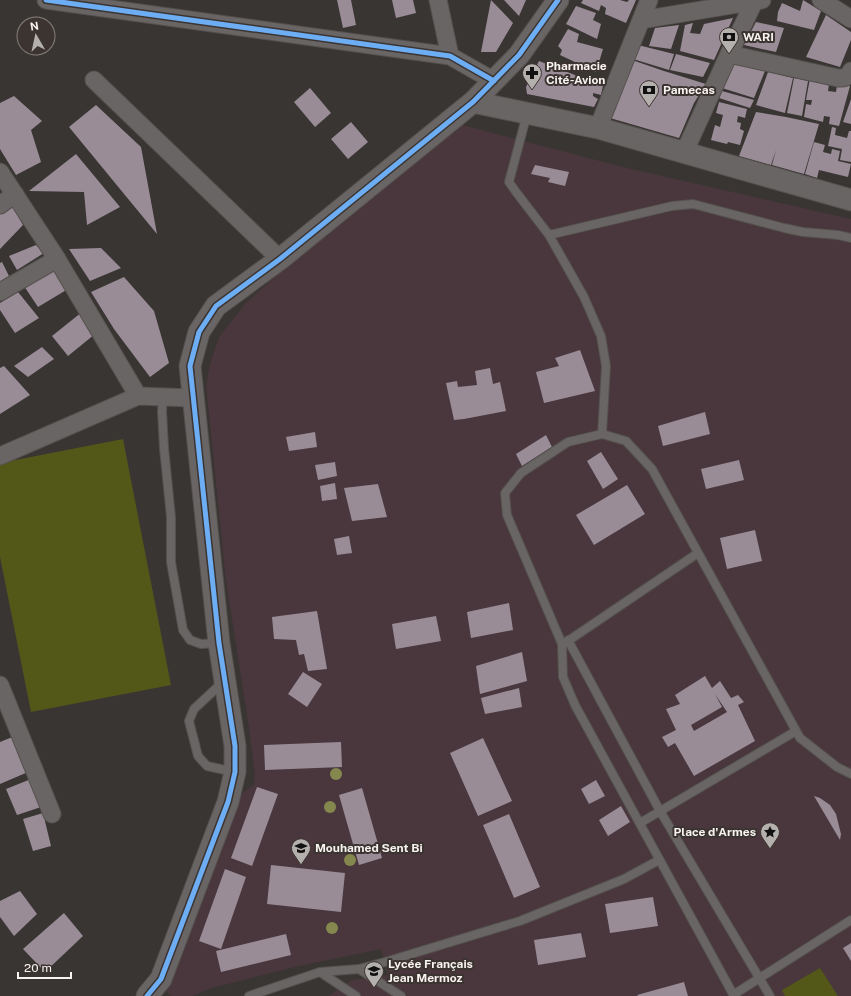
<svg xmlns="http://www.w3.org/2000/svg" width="851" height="996" font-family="'Public Sans',sans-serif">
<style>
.education{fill:#49373d}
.green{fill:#535819}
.building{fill:#998c97;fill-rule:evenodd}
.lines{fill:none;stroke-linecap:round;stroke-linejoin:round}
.service-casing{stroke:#54514e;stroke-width:10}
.minor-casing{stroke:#54514e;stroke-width:19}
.tertiary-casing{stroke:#54514e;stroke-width:23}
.service{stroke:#696564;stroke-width:8}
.minor{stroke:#696564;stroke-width:17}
.tertiary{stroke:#696564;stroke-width:21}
.cycleway-casing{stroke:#3b3431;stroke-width:8}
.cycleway{stroke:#6dadf4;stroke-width:5}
.tree{fill:#84884e}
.labels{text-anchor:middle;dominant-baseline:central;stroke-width:4;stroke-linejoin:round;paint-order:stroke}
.poi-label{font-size:12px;font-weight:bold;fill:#f7f3f0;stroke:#3b3431;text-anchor:start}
</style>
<rect width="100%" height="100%" fill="#393533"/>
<path class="education" d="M462,125l161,42 228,52v777h-523l24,-16 36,-5 -7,-26 -91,19 -78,20 -20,8h-21l-6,-6 74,-194 15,-12 1,-9 -6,-47 -23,-147 -20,-196 4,-21 9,-27 27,-34 45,-41z"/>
<path class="green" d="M123,439l48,246 -140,27 -31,-155v-94z
M820,968l18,28h-53l-3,-6z"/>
<path class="building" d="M337,0h14l5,25 -13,3z
M392,0h21l3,13 -20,5z
M491,0l22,23 -17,29h-15z
M504,0h22l-7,16z
M583,0h37l7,2 2,-2h7l-10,23 -21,-9 1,-6 -5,-3 -2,6 -18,-8z
M803,0l18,11 -7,19 -37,-9 1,-9 4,-9 18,8z
M576,6l20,7 -3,7 8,4 -4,15 -31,-15z
M826,15l25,17v8l-11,27 -34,-10z
M733,18l-19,42 -34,-9 5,-26 8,-2 -3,10 10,1 4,-10z
M756,22l28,6 -8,24 -32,-7z
M679,25l-8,24 -22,-3 6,-18z
M568,29l11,5 -2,8 26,7 -7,23 -36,-17 2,-5 -4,-4z
M638,45l36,9 -5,16 -36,-11z
M676,54l34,9 -7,14 -33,-7z
M632,60l32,11 42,13 -12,19 -15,35 -69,-20z
M539,61l64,25 -2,9 -8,-2v3l5,3 -4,8 -67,-13 -1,-7z
M734,64l31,7 -11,27 -32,-10z
M768,72l25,6 -8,35 -29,-8z
M794,78l14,3 -6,35 -15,-3z
M810,78l19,6 -1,7 8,1 1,-7 13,1 -11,40 -10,-2 1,-7 -6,-1 -1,6 -19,-5 2,-13 5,1 1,-5h-6z
M310,88l21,25 -16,14 -21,-25z
M722,91l32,9 -4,8 -31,-10z
M14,96l28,25 -11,9 10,32 -25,13 -16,-26v-46z
M851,99v25l-8,-2z
M719,102l28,7 -2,9 -7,-2 -1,6 4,1 -1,6 4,2 -4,14 -12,-3 -1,2 -16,-4 4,-15 5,2 3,-12 -7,-2z
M96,105l45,42 16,87 -88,-107z
M756,112l30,5 33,7 -15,50 -32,-9 4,-15 -5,15 -32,-9z
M351,122l17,20 -20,17 -17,-20z
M832,127l4,1 -1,7 12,3 2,-7h2v31l-11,-2 2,-11 -14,-3z
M814,142l11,3 -2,7 8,2 1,-5 8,2 -2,10 13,3 -3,13 -29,-7 -2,8 -12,-4z
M76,154l44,53 -33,18 -3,-33 -55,-1z
M535,165l34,7 -4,14 -17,-4 2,-4 -19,-4z
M12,205l11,20 -23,24v-35z
M36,245l8,8 -27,17 -8,-14z
M101,248l20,20 -31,13 -21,-32z
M2,262l7,14 -9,6v-19z
M53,267l15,22 -30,18 -14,-21z
M124,277l30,34 15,52 -19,14 -36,-48 -23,-37z
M18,292l21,26 -24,15 -15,-23v-7z
M82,312l13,22 -27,22 -16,-20z
M42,347l12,12 -26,18 -14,-11z
M580,350l15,41 -51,12 -8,-31 23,-6 -4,-8z
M4,366l26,29 -30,19v-46z
M490,368l3,16 7,-2 6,29 -42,8 -10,1 -8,-37 11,-2 1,6 19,-2 -2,-14z
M705,412l5,22 -47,12 -5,-20z
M315,432l2,15 -28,4 -3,-14z
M546,435l6,12 -30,19 -6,-12z
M601,452l17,27 -15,10 -16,-28z
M739,460l5,20 -38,9 -5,-20z
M335,462l2,14 -19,4 -3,-15z
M335,483l2,16 -15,2 -2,-15z
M378,484l9,33 -35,4 -8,-33z
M627,485l18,29 -51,31 -18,-30z
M755,530l7,31 -35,8 -7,-31z
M349,536l3,17 -15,2 -3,-16z
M509,603l4,27 -42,8 -4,-26z
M317,611l10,58 -19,2 -4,-17 -5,1 -3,-15 -22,-1 -2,-22z
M436,616l5,25 -45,8 -4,-25z
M522,652l5,29 -47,13 -4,-28z
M303,672l19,12 -15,23 -19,-13z
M705,676l7,12 8,-7 11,17 7,-3 6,7 -6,3 17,36 -61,35 -19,-33 -7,4 -6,-10 14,-7 -10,-21 14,-5 -5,-9zM715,694l12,18 -33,19 -3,-6 31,-18z
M519,688l3,19 -37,7 -4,-16z
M15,736l13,36 -28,12v-42z
M483,738l29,63 -34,15 -28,-63z
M341,742l1,25 -77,3 -1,-25z
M31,779l10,28 -24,8 -11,-26z
M596,780l9,16 -16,8 -8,-15z
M257,787l21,7 -26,72 -21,-8z
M362,788l20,70 -23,7 -20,-70z
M814,796l6,2 10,7 6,9 5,20 -1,6z
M621,806l9,16 -22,14 -9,-16z
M43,813l8,33 -18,5 -10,-32z
M509,814l31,73 -26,11 -31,-73z
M271,865l74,8 -4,39 -74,-8z
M225,869l21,8 -25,72 -22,-8z
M20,891l17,23 -23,22 -14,-19v-16z
M653,897l5,29 -48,7 -5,-29z
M64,913l19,23 -38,36 -22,-23z
M581,933l5,24 -48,8 -4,-25z
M286,934l5,21 -70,17 -5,-21z
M851,943v18l-8,-13z
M684,982l4,14h-50l-1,-1z"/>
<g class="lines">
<g class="service-casing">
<path id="service" d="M527,114l-18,68 7,10 33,43 35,62 17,39 5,30 -4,68
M549,235l123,-29 21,-2 91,24 19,4 35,3 13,3
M163,397l-1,14 2,37 7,69v45l12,68 7,10 11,4 18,-1
M568,640l92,171 110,185
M565,643l133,-90
M223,682l-29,27 -5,12 9,35 9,10 27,6
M640,823l156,-92
M359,969l42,27
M320,972l36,24
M733,995l118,-75
M249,996l71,-24 39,-3 26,-7 135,-41 104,-42 35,-19
M734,996l-159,-291 -12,-28 -1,-33 -55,-129 -2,-22 16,-20 47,-31 34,-8 24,7 26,28 148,269 37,29 14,7"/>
</g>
<g class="minor-casing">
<path id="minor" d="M46,0l404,56 44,25
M438,0l12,56
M821,0l30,19
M641,20l121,-20
M729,54l109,24c6,0 10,0 13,-7
M94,80l186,179
M598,128l43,-108 8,-20
M684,153l45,-99 26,-54
M0,172l57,87 81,137 54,2
M0,205l15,-11
M0,292l57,-33
M0,456l138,-60
M0,685l52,129"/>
</g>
<g class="tertiary-casing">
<path id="tertiary" d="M473,102l125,26 253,72
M147,996l14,-17 67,-177 7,-30v-26l-16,-103 -29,-277 9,-34 17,-26 64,-47 193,-157 46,-47 39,-55"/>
</g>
<use href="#service" class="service"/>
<use href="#minor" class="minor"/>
<use href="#tertiary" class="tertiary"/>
<g class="cycleway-casing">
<path id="cycleway" d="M46,0l404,56 44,25
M147,996l14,-17 67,-177 7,-30v-26l-16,-103 -29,-277 9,-34 17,-26 64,-47 193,-157 46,-47 39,-55"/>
</g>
<use href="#cycleway" class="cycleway"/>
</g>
<g class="tree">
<circle cx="336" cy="774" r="6"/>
<circle cx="330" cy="807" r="6"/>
<circle cx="350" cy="860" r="6"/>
<circle cx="332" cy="928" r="6"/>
</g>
<defs>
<g id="bank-pin" transform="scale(1)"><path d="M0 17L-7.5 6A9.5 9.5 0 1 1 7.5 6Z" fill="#b4b0ae" stroke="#3b3431"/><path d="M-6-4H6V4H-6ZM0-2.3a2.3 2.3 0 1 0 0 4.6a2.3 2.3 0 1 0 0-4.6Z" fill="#111"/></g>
<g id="pharmacy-pin" transform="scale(1)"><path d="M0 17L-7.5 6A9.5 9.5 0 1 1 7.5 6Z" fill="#b4b0ae" stroke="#3b3431"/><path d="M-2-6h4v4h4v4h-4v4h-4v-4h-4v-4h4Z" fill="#111"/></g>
<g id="sight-pin" transform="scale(1)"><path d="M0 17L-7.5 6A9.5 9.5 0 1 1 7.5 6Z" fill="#b4b0ae" stroke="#3b3431"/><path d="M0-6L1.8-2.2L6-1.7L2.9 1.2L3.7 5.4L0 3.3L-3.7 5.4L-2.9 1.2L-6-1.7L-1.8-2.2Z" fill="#111"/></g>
<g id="school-pin" transform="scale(1)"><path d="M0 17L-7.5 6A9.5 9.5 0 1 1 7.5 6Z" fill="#b4b0ae" stroke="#3b3431"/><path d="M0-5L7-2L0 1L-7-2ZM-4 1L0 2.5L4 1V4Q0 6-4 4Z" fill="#111"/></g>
</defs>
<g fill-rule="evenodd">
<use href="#bank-pin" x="729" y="37"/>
<use href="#pharmacy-pin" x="532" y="73"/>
<use href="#bank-pin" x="649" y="90"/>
<use href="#sight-pin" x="770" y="832"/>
<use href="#school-pin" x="301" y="848"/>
<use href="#school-pin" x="374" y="971"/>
</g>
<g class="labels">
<g class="poi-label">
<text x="743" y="37">WARI</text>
<text x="546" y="66">Pharmacie<tspan x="546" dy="14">Cité-Avion</tspan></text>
<text x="663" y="90">Pamecas</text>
<text x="756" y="832" text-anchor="end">Place d'Armes</text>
<text x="315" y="848">Mouhamed Sent Bi</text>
<text x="388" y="964">Lycée Français<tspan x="388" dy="14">Jean Mermoz</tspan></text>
</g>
</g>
<g transform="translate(36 36) rotate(351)"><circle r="19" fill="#3b3431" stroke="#86807d"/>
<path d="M0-3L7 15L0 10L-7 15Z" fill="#b4b0ae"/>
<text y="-6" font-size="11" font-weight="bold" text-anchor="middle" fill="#f7f3f0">N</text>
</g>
<path d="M18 972v6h53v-6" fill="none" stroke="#f7f3f0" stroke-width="2"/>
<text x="24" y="972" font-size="12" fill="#f7f3f0" stroke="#3b3431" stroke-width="3" paint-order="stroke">20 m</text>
</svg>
